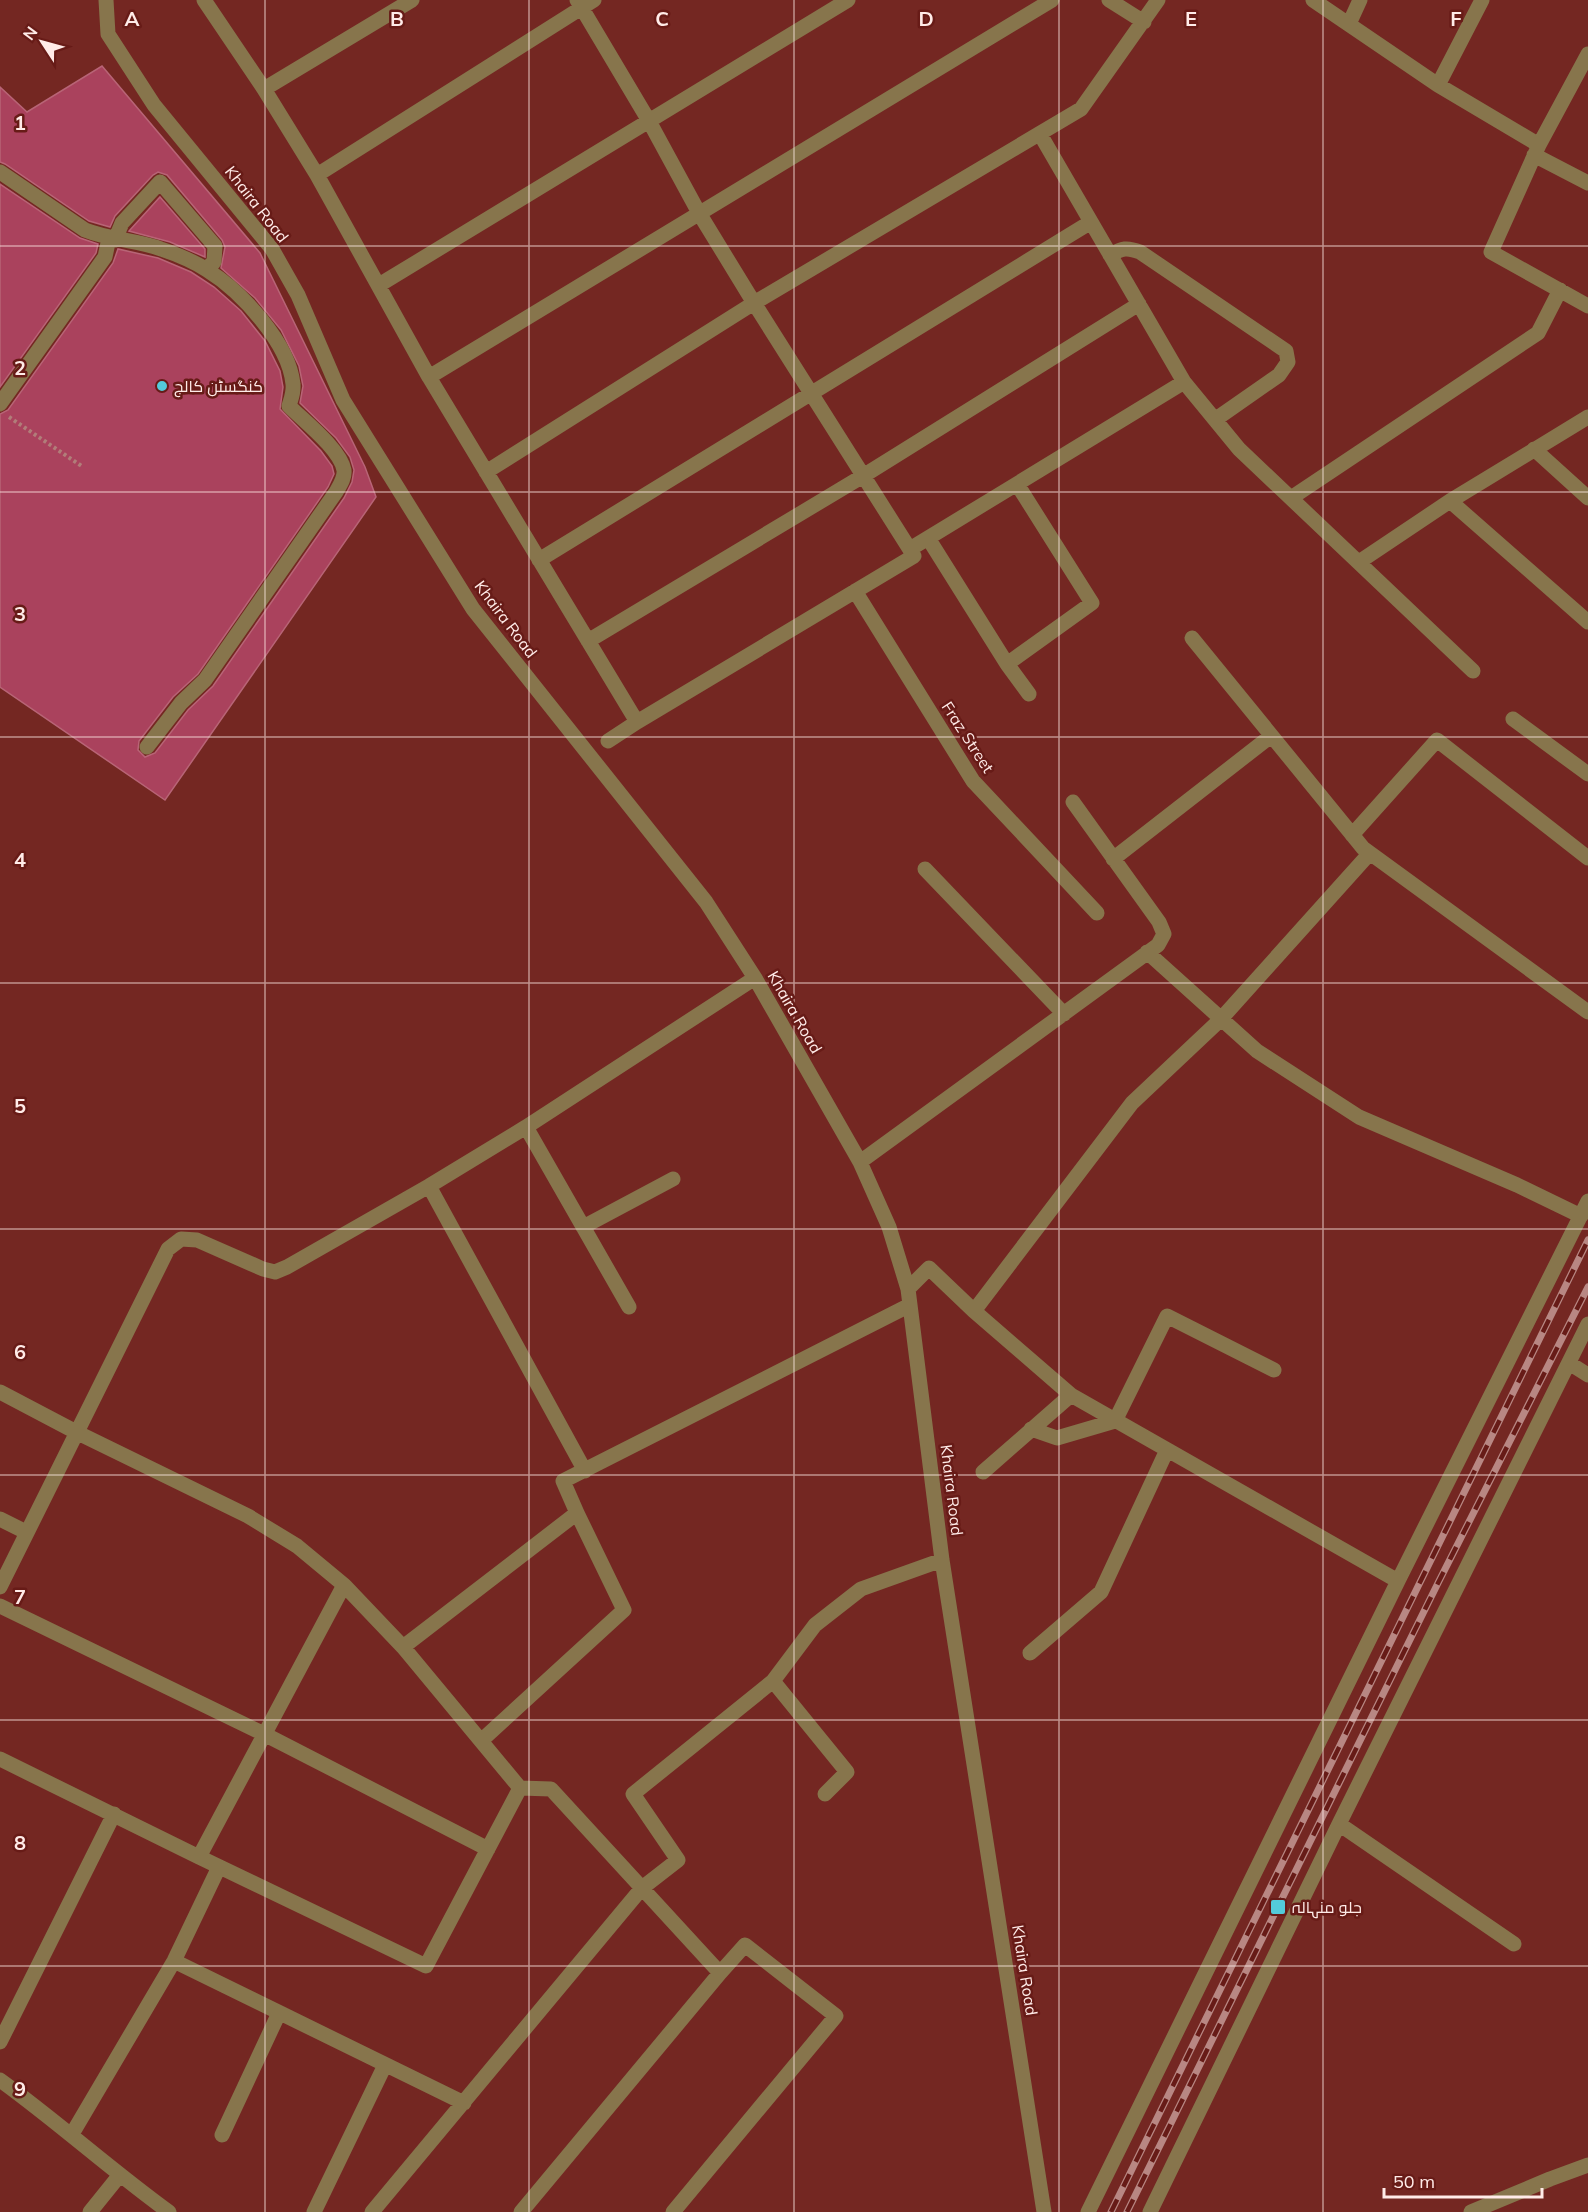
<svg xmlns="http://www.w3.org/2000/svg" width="1588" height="2212" font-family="Mulish,Cairo,sans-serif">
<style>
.building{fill:#aa425d;stroke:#b86476;stroke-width:1.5}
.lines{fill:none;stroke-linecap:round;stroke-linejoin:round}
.path{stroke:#b17d79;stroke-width:4;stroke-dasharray:3 3;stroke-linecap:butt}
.minor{stroke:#87754c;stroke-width:15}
.rail-casing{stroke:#b88783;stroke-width:7}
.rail{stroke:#671b17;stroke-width:4.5;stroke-dasharray:14;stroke-linecap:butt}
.grid{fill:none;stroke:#ffebe8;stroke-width:1.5;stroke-opacity:0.55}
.poi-dot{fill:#53cbda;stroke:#671b17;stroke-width:2}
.labels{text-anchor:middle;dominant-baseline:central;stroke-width:5;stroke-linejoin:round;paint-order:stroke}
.street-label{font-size:16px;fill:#ffebe8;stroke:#671b17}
.poi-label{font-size:16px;fill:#ffebe8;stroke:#671b17;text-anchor:start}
.grid-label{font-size:20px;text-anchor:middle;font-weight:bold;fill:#ffebe8;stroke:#671b17;stroke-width:5;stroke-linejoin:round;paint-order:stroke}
</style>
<rect width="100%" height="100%" fill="#742722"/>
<path class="building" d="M102,66l158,187 105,214 11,30 -211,303 -165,-113v-273l8,-4 105,-147 5,-14 40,9 33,14 23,15 27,24 24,30 15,30 3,16 -3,22 41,42 11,15 2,8 -6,13 -130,187 -25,23 -34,44 -1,9 7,7 10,-4 33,-43 25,-24 131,-188 8,-16 2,-12 -4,-13 -14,-19 -36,-35 3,-17 -4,-20 -18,-36 -26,-32 -34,-30 4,-21 -3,-7 -55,-65 -9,-3 -5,3 -38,41 -5,11 -21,-6 -84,-57 -5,-2v-75l27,25z
M0,184l80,54 18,6 -2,9 -96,134z
M160,197l45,52v8l-35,-15 -41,-11z"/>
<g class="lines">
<path class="path" d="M9,417l74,50"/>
<path class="minor" d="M106,0l2,34 46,71 118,144 26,46 45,105 130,209 233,293 49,76 105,184 29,65 19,62 34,271 102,652
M204,0l60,89 53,86 112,202 208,345 277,-166 -160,-253 -268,169
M577,0l72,121 50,92 55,90 327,-194 77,-109
M1109,0l35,22
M1313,0l125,85 101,60 -48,107 97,54
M1349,24l11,-24
M1438,85l44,-85
M264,89l148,-89
M1539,145l49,-91
M1534,155l54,28
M0,172l85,58c25,10 51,10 76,19 15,5 32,12 46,21 34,21 82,73 86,114 1,8 -2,15 -4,22 15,15 51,43 55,64 1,8 -4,15 -8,22l-131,188 -24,23 -34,44
M317,175l277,-175
M115,240l7,-17 38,-41 55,64 -1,16 -8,7
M1110,255c12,-7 17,-8 30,-3l146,99 2,11 -9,13 -63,44
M379,285l469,-285
M429,377l623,-377
M1184,382l55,67 234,222
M0,404l105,-147 4,-19
M1588,417l-138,84 138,121
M1534,449l54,49
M1017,484l75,119 -85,61 22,30
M1291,498l247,-165 22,-43
M928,538l79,126
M910,549l274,-167 -144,-248
M539,560l552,-338
M1359,562l91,-61
M855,591l118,190 124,132
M1192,638l171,210 225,164
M588,641l275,-165 276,-172
M1513,719l75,55
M608,741l29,-19
M1352,835l85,-95 151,118
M1113,859l158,-123
M925,869l139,145
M1147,952l110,99 102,66 158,68 64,31
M526,1127l103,180
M860,1162l298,-217 6,-11 -5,-12 -86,-120
M429,1186l156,285
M583,1227l90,-48
M908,1289l21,-21 45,43 97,84 327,186 190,-380
M974,1311l158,-208 88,-83 150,-167
M1569,1363l19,12
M0,1392l78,41 170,83 49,30 47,39
M1031,1429l26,9 58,-17 52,-105 107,54
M983,1472l88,-77
M0,1519l26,13
M0,1587l168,-338 13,-10 16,1 66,29 12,3 12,-5 142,-81 97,-59 229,-149
M0,1606l264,128 224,115
M403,1647l117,141
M1030,1653l71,-61 66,-142
M482,1740l142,-130 -47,-97
M0,1759l199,98 145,-272 59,62 174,-134 -14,-32 347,-176
M825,1794l22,-22 -74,-91 42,-56 46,-36 81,-29
M1339,1824l175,120
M199,1857l227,109 94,-178 31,1 169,184 25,-28 91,71 -163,196
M174,1961l290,142
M0,2042l114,-228
M0,2080c58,42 111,90 169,132
M72,2134l102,-173 45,-94
M222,2135l57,-122
M90,2212l29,-36
M314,2212l71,-147
M372,2212l270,-324 36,-28 -45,-66 140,-113
M521,2212l199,-239
M1088,2212l310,-631
M1150,2212l189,-388 249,-500
M1471,2212l79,-33 38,-14"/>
<g class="rail-casing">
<path id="rail" d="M1111,2212l477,-972
M1127,2212l311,-629 150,-296"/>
</g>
<use href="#rail" class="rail"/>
</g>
<path class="grid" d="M265,0v2212M529,0v2212M794,0v2212M1059,0v2212M1323,0v2212M0,246h1588M0,492h1588M0,737h1588M0,983h1588M0,1229h1588M0,1475h1588M0,1720h1588M0,1966h1588"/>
<g class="poi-dot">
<circle cx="162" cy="386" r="6"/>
<rect x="1270" y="1899" width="16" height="16" rx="3"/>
</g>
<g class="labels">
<g class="street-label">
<text transform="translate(257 204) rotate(52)">Khaira Road</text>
<text transform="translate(506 619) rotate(53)">Khaira Road</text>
<text transform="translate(968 737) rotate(57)">Fraz Street</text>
<text transform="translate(795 1012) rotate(60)">Khaira Road</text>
<text transform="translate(952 1490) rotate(83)">Khaira Road</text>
<text transform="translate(1025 1970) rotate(81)">Khaira Road</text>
</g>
<g class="poi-label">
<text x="174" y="386">کنگسٹن کالج</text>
<text x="1292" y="1907">جلو منہالہ</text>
</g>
</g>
<g class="grid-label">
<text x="132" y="26">A</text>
<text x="397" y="26">B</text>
<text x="662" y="26">C</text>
<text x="926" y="26">D</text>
<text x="1191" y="26">E</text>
<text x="1456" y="26">F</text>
<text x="20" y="130">1</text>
<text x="20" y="375">2</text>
<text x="20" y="621">3</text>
<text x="20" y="867">4</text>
<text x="20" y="1113">5</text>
<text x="20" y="1359">6</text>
<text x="20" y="1604">7</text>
<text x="20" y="1850">8</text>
<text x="20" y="2096">9</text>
</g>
<g transform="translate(42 42) rotate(306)" stroke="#671b17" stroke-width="4.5" paint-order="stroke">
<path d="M0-4.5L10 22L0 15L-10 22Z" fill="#ffebe8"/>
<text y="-9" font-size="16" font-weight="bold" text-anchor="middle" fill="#ffebe8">N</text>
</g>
<path d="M1384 2188v9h158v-9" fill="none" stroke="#ffebe8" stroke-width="3"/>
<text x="1393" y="2188" font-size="18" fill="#ffebe8" stroke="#671b17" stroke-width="4.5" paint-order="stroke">50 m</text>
</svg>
